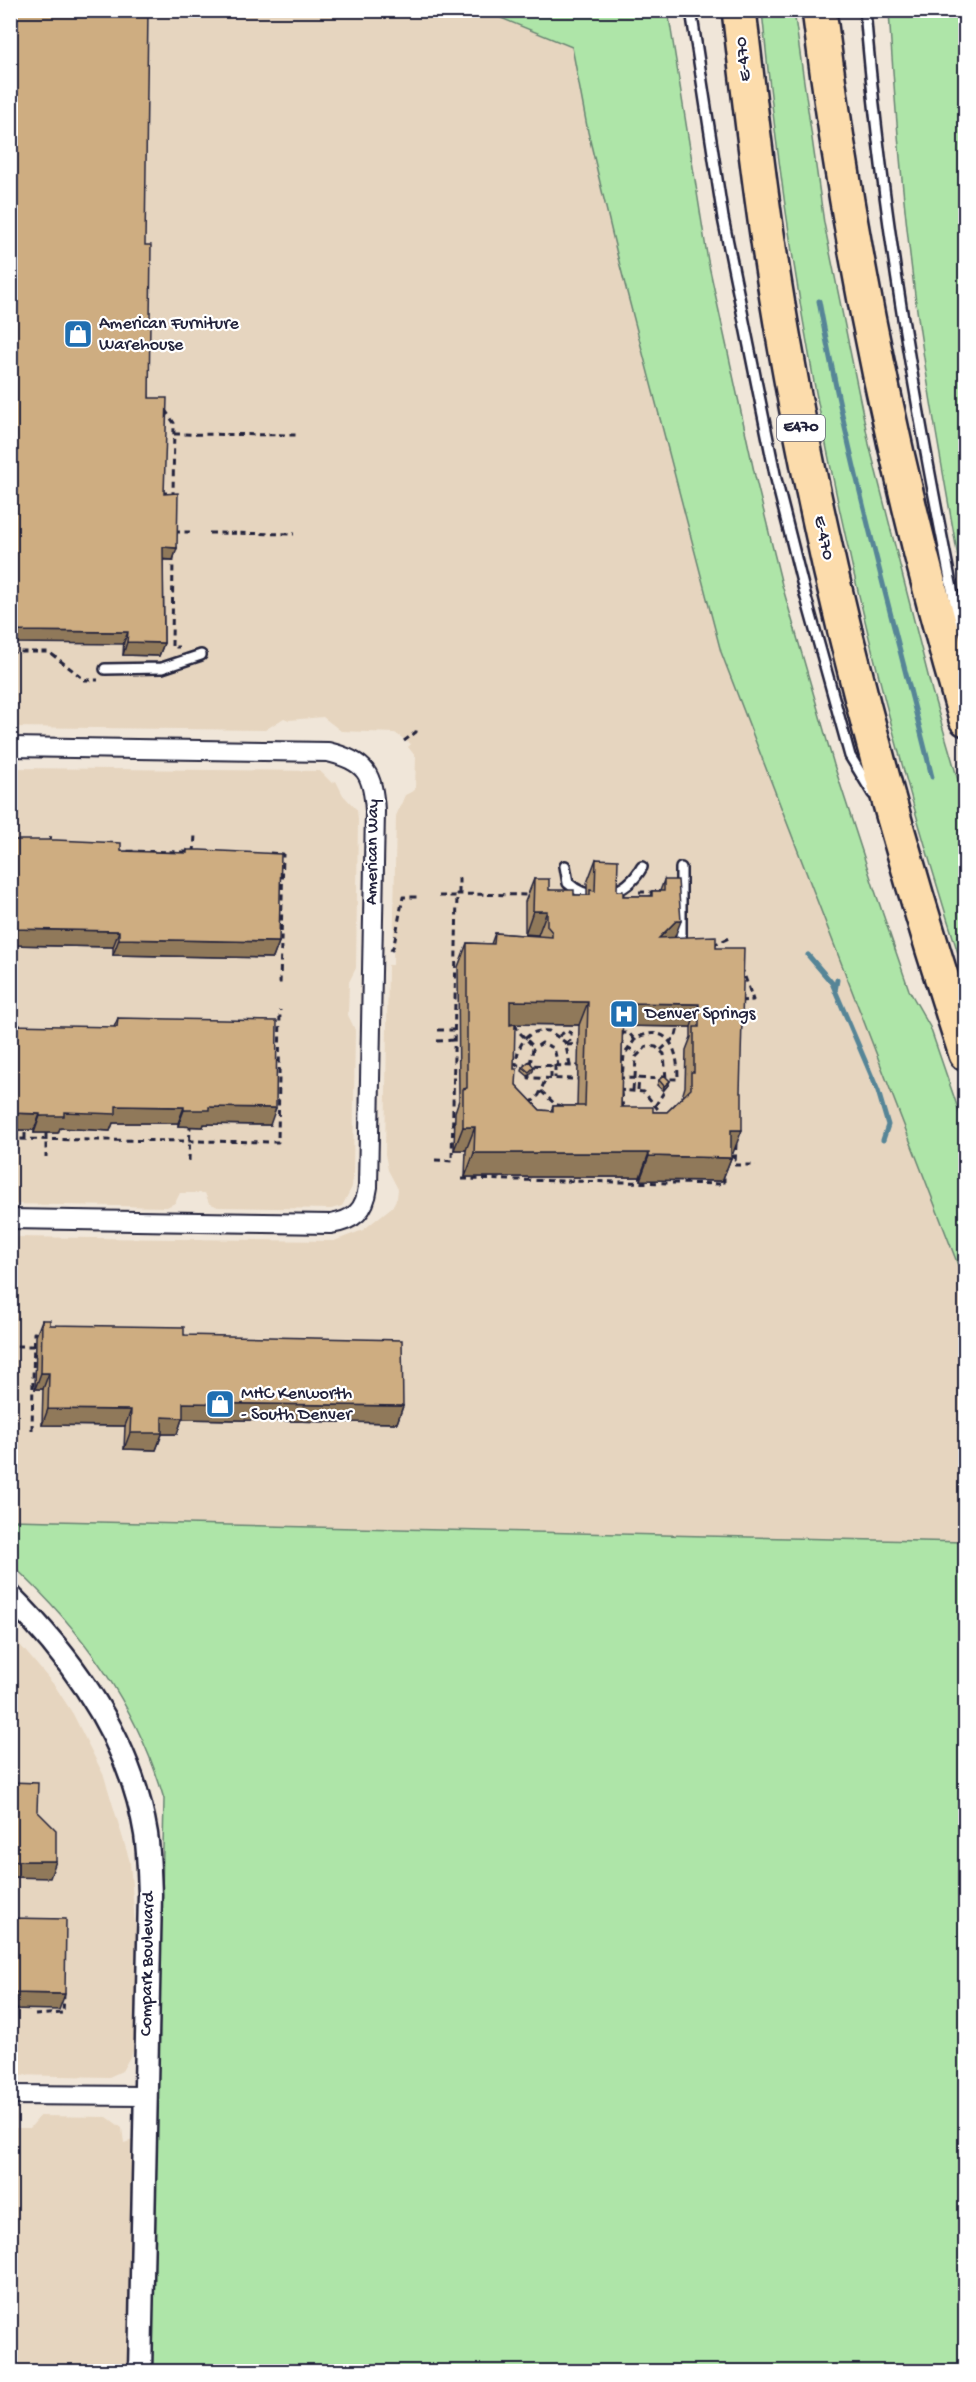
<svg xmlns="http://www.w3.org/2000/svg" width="976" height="2382" font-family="'Gochi Hand',sans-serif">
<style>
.built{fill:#e6d5bf}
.green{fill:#aee5a8;stroke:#688472;stroke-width:1.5}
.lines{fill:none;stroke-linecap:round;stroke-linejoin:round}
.stream{stroke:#568597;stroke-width:5}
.service-casing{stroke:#22223b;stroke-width:14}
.minor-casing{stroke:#22223b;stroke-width:22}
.tertiary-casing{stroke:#22223b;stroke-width:27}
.motorway-casing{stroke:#22223b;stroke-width:38}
.path{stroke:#22223b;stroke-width:3;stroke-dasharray:6 4.5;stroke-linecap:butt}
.service{stroke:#fff;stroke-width:9}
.minor{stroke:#fff;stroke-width:18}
.tertiary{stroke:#fff;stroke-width:22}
.motorway{stroke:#fcdcac;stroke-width:33}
.wall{fill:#b1956f;stroke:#22223b;stroke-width:1.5;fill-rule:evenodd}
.shaded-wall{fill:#90795a;stroke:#22223b;stroke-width:1.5}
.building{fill:#cead81;stroke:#22223b;stroke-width:1.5;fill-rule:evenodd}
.labels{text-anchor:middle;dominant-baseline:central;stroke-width:4.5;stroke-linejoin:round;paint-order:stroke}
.shield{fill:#fff;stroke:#646476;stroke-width:1.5}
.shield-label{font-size:16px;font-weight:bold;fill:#22223b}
.street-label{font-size:18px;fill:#22223b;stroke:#fff}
.poi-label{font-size:18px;fill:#22223b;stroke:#fff;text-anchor:start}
</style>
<rect width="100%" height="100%" fill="#f0e6d9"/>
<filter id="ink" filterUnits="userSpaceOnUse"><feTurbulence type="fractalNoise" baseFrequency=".0167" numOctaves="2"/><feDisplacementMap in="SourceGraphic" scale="12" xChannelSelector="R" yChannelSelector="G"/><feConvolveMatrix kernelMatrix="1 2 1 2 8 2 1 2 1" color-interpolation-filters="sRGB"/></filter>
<g filter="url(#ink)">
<path class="built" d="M11,11h473l88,35 16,86 29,122 104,398 244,631v259l-954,-22v-283l323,4 29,-11 29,-23 5,-9 1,-9 -10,-19 -3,-16 3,-189h5l3,-149 9,-21 10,-5 1,-33 -8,-10 3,-3 -16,-11 -54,-2 -18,-14 -34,3 -5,-2 -19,12 -254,-3z
M11,768l309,3 12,12 4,-2 7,14 14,15 1,9 -2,149 -7,14 -1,33 7,15 -2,146 -1,11 -10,19 -11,3 -113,-2 -9,-4 -4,-10h-25l-5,10 -8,4 -156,-3z
M10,1633l45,53 18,28 31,62 26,86 7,86 -2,100 -13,23 -13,6 -98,-2z
M40,2116l67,1 15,11 2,15 9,-3 -5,231h-117v-243h19z"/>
<path class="green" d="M484,11h184l40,250 47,215 27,109 52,180 40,123 35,102 21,37 35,102v154l-244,-631 -104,-398 -29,-122 -16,-85z
M762,11h32l30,212 45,221 63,247 33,113v171c-101,-313 -172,-636 -203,-964z
M889,11h76v588c-13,-80 -29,-160 -41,-241 -18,-115 -28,-232 -35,-347z
M11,1520l954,22v829h-813l12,-572c-27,-94 -82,-170 -153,-235z"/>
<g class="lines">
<path class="stream" d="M819,301c29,160 74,318 113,476
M808,955l24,28 46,108 10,34 -5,15
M835,991l2,-11"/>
<g class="service-casing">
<path id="service" d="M691,10l32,208 53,261 29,115 45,162 23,38
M865,10c16,200 51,398 90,594v25
M105,669l57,-1 39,-13
M565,866l3,17c25,23 59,11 74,-16
M681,947v-79"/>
</g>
<g class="minor-casing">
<path id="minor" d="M10,747l318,5c38,9 45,22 47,59l-7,376c-3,24 -14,33 -37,37l-321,-5
M10,2095l135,1"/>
</g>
<g class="tertiary-casing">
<path id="tertiary" d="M10,1596c65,65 121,146 136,238 3,20 3,40 4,60l-10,478"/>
</g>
<g class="motorway-casing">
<path id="motorway" d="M739,10c13,113 26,225 46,336 42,240 105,476 181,708
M819,10c30,240 79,477 147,709"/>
</g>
<path class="path" d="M165,410l9,13 -1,73
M174,434l122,1
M161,493h12
M174,532h16
M209,533l85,1
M173,556l-1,91h7
M10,652h39l36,28h13
M404,741l12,-9 1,-6
M50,842l1,-10
M117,851l72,1
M194,853l1,-19
M270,853l13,1 -3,132
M639,892h15
M459,894v-18
M439,896h18
M713,945l16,-7
M391,951l3,-6 9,-48h17
M740,1001l13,-1 -10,-29
M515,1024l3,7 16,16
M438,1030h16
M559,1036l7,-5 5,2v7l-5,3
M634,1039l-5,-6h-6l-3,6 4,6 13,8
M437,1041l17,-1
M567,1045l12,-1
M661,1050l15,-14 2,-9
M530,1064l3,-15 9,-6 12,5 4,17
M555,1065v13
M570,1065l-5,-23 -16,-11c-22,-3 -32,14 -33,34l62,1
M529,1073v5l49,1
M551,1078v-13
M618,1078l60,1c0,-27 -7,-57 -42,-41l-12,17 -2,23
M635,1078l1,-21 11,-11 9,1 8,7 2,25
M618,1090l26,2 17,21
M633,1090l1,-12
M638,1090l1,-12
M541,1091l14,13 8,3
M621,1092l2,17
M530,1104l9,-9 7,-17
M655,1106l9,-14v-5
M46,1133v24
M10,1139l268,3 2,-132
M25,1139v-9
M736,1144l-1,21h21
M728,1156h8
M435,1160l17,1 5,-267 74,1
M189,1161l1,-35
M462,1179l262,5v-13
M17,1346h17
M32,1430l2,-97 6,1
M35,2015l28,-2 1,-18"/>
<use href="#service" class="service"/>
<use href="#minor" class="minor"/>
<use href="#tertiary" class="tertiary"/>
<use href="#motorway" class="motorway"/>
</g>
<path class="wall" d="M145,245l4,153 15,96 13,54 -4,12h-10l1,83 -5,13 -36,-1z
M10,840l111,11 65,2 1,-3 92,92 -6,16 -160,-3v-8l-103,-2z
M596,859l21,32 6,5h27l2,-5h8l4,-11 11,58 41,10 17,205h-2v5l-9,23 -82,-1v-3h-175l1,-27h-12l1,-38 4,-12 -1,-133 9,-24 24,1 4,-11 43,3v-1l-13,-1v-32l9,-23 15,11 25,5h13v-12zM510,1024l69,1 -2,81h-24l-2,5 -11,-1 -24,-25 -2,-16zM622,1026l69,1v10l-5,13 -1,37 -3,10 -15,15h-14l-32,-5z
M118,1018l152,107 -66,-1 -1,3 -25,-1v-3h-65l-3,8 -50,-3 -2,5h-24v-3h-24l104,-103z
M523,1067h11l-1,4 -5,5 -6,-5z
M659,1080l11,1 -2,4 -5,6 -6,-6z
M42,1320l8,5 134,10 219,71 -6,17 -215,-4 -5,15h-15l-6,16 -32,-1 1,-23 -83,-1 1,-36h-8l1,-53z"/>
<path class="shaded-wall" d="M163,547l14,1 -4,12 -14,-1z
M10,631l118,1 -5,12 -113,-1z
M127,642l37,1 -5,13 -36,-1z
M533,911h14l-9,24 -13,-1z
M676,921h5l-9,23 -13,-6z
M10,929l109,2 -6,16 -103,-2z
M119,939l160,3 -6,16 -160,-3z
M510,1001l78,1 -9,23 -77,-1z
M623,1003l76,1 -8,23 -77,-1z
M670,1081l-2,4 -5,6 1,-5z
M116,1106l68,1 -6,16h-65l-3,8 -50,-3 -2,5h-24l6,-17 24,-4z
M209,1107l67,1 -6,17 -66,-1 -1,3 -25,-1 6,-16z
M10,1113l30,1 -6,16h-24z
M463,1127h12l-9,23h-12z
M731,1130h11l-9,23 -11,1z
M474,1153h175l-9,24h-175z
M649,1156l82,2 -9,23 -82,-1z
M41,1373h8l-6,16h-8z
M183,1403l220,3 -6,17 -215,-4 -5,15h-15l-6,16 -32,-1 6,-16 32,-16z
M48,1409l83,1 -6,16 -83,-1z
M10,1861h46l-6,17 -40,-1z
M10,1993l55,1 -6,16 -49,-1z"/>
<path class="building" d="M10,10h138l-3,235h6l-2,153h18l-3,96 14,-1 -1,55 -14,-1 1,96 -37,-1 1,-10 -118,-1z
M10,840h46l65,3v8l66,2v-3h13l81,4 -2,88 -160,-3v-8l-109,-2z
M596,859l22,1 -1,31h6v5h29v-5h12v-11h14l3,41h-5l-17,17 57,-2v12h28l-4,145h2v37h-11v28l-82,-2v-3h-175l1,-26h-12v-38l4,-1v-145l27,1 1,-11 57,4v-5l-5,-6v-15h-14l1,-32h15v11h25v5h16v-5l5,1zM510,1001l78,1 -3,104h-32v5l-13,-1 -24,-25 1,-16h-3l1,-45 -5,1zM623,1003l76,1v23h-5v45h-3v17l-24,23h-14v-5h-32z
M118,1018l159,3 -1,87 -67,-1v3h-25v-3l-68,-1v8l-52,-2v4h-24v-2l-30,-1v-88l107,2z
M529,1061l5,6 -5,5 -6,-5z
M664,1075l6,6 -6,5 -5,-6z
M42,1320h8v5l134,2v8l218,5 1,66 -220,-3v15l-21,-1v16h-32l1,-23 -83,-1 1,-36h-8z
M10,1782l28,1 -1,28 19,19v31h-46z
M10,1918l56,1 -1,75 -55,-1z"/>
</g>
<defs>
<g id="shop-square" transform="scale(1.5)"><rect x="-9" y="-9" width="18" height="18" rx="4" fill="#1f6fb2" stroke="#fff"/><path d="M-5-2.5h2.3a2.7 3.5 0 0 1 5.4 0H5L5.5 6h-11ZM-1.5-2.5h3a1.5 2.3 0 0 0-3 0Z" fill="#fff"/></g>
<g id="hospital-square" transform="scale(1.5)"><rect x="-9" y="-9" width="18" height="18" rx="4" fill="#1f6fb2" stroke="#fff"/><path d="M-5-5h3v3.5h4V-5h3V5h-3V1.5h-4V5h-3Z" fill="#fff"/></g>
</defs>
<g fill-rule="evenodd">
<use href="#shop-square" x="78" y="334"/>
<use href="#hospital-square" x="624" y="1014"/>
<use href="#shop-square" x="220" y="1404"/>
</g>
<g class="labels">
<rect class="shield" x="777" y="415" width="48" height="26" rx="4.5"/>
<g class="shield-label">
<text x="801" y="428">E470</text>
</g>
<g class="street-label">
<text transform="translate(744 59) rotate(-96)">E-470</text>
<text transform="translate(823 538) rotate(78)">E-470</text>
<text transform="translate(373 852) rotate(-89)">American Way</text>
<text transform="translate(148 1964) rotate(-89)">Compark Boulevard</text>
</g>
<g class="poi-label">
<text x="99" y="324">American Furniture<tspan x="99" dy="21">Warehouse</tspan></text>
<text x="645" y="1014">Denver Springs</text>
<text x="241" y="1394">MHC Kenworth<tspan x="241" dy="21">- South Denver</tspan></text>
</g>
</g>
<rect width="976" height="2382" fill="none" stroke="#fff" stroke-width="36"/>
<rect x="18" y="18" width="940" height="2346" fill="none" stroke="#22223b" stroke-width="2" filter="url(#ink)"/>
</svg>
